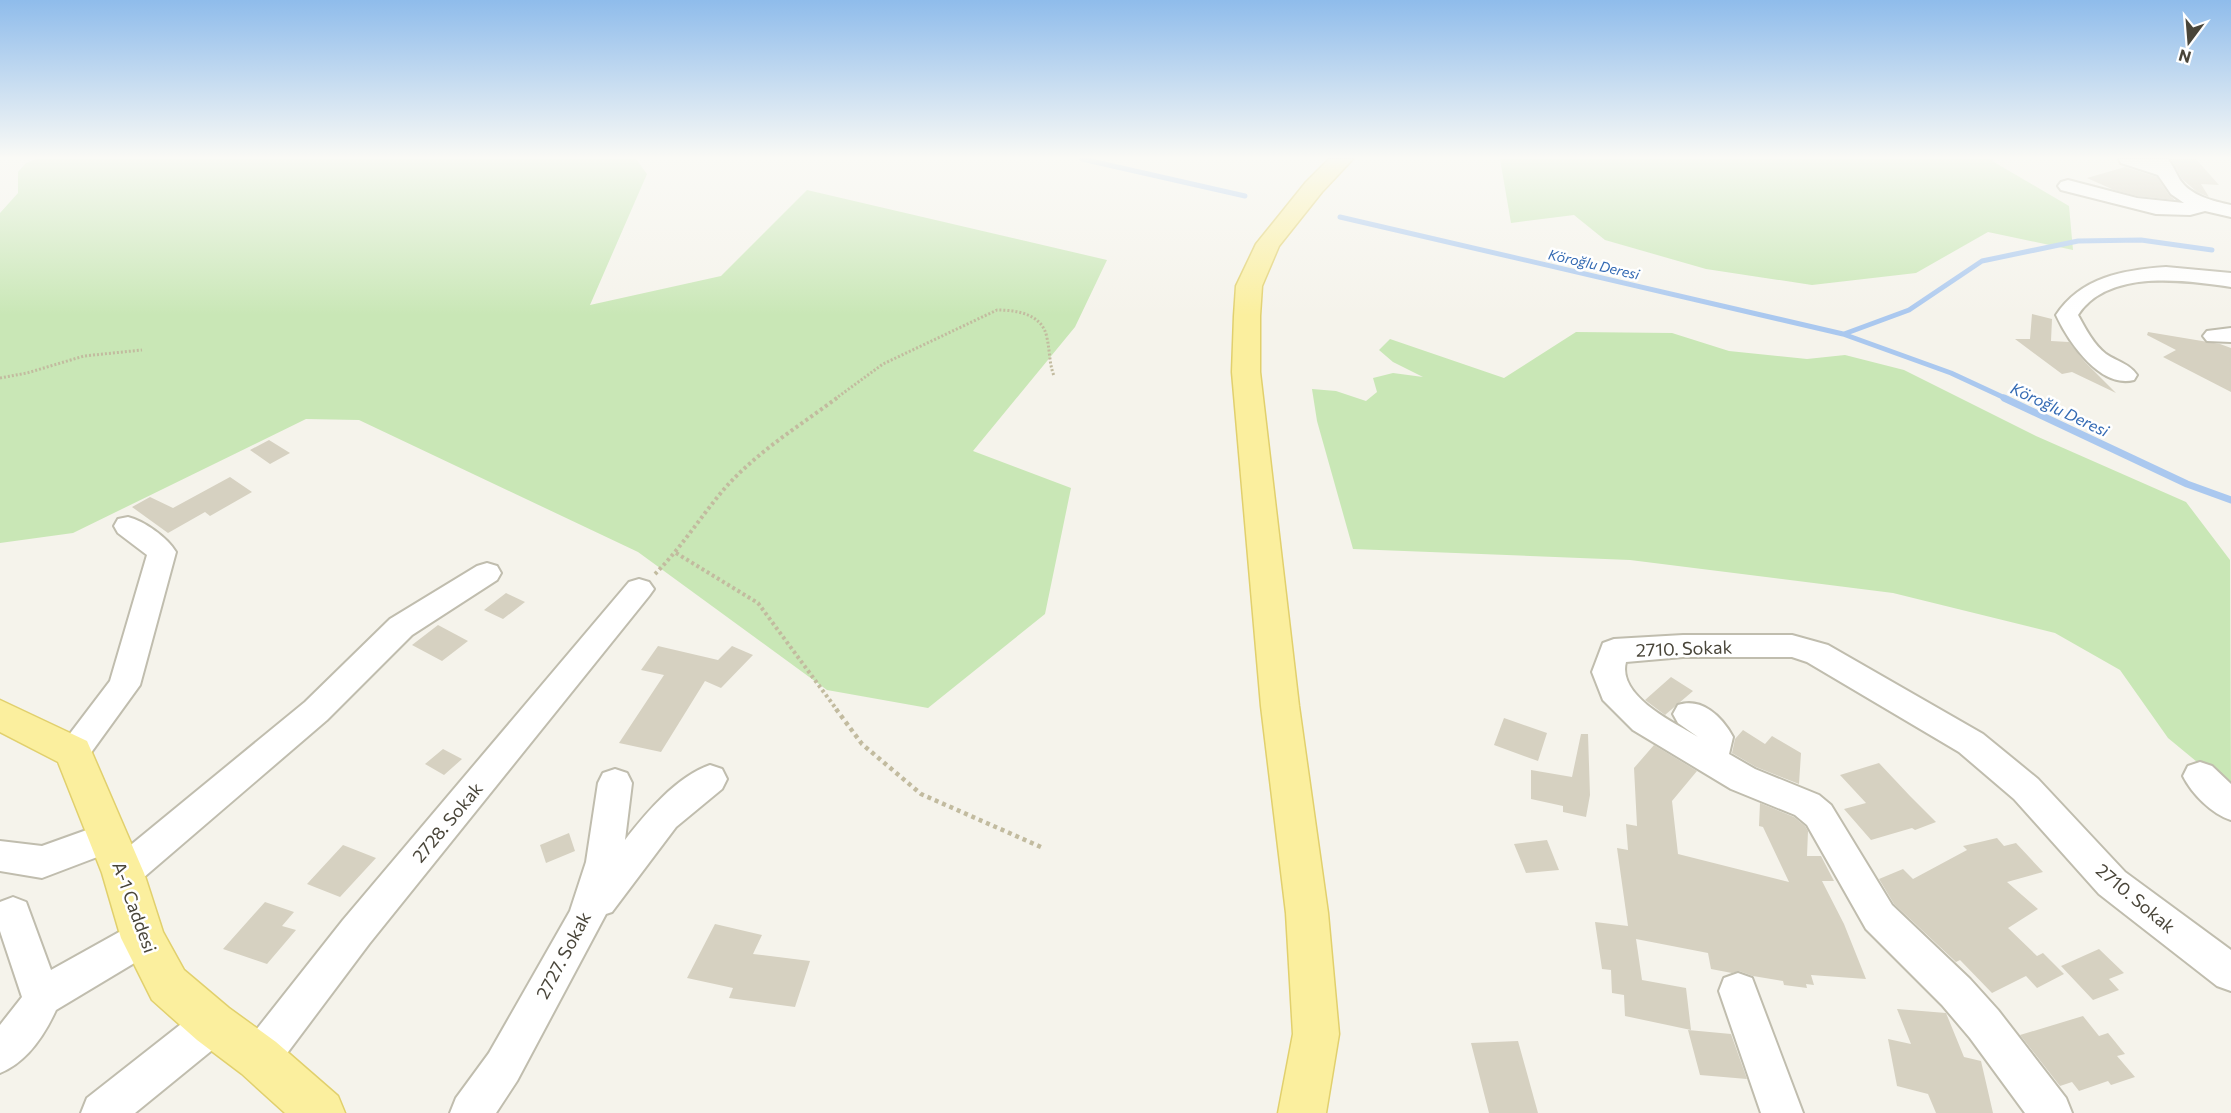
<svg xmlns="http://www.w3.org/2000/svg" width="2231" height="1113" font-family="Commissioner,sans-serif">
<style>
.green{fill:#c9e7b6}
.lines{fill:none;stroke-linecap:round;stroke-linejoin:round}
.stream-far1{stroke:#aac8ef;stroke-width:5}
.stream{stroke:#aac8ef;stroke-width:7}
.building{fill:#d6d1c1}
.minor-casing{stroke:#c0bdae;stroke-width:4}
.major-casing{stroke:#e1d06d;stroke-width:3}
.path-far2{stroke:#c2bb9f;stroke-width:3;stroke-dasharray:2 2;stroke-linecap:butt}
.path-far1{stroke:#c2bb9f;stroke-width:4;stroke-dasharray:3 3;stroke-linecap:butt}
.path{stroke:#c2bb9f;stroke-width:4.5;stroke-dasharray:4 4;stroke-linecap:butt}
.minor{fill:#fff;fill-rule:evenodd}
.major{fill:#fbef9e;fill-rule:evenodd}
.labels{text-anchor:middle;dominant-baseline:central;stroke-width:5;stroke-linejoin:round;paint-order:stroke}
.far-water-label{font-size:14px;font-style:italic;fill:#346ab3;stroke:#fff}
.water-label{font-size:16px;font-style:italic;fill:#346ab3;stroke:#fff}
.near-street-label{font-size:18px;fill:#494539;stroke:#fff}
</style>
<rect width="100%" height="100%" fill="#f5f3eb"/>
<path class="green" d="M36,159h600l11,15 -57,131 131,-29 86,-86 300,70 -32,67 -102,124 98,37 -26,126 -117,94 -101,-18 -189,-138 -279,-132 -53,-1 -233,114 -73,10v-330l18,-20v-21l8,-9z
M1500,159h493l1,3 75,44 4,44 -85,-18 -72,41 -104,12 -106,-16 -101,-29 -31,-25 -63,8z
M1576,332l96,1 57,18 78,8 38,-4 59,15 132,66 150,66 44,58 1,230 -63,-52 -48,-68 -65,-37 -162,-40 -263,-33 -277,-11 -36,-128 -5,-32 24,2 30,10 11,-9 -4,-14 20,-5 30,4 -30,-15 -14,-12 11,-11 114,39z"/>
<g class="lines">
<path class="stream-far1" d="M1082,159l163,37
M1340,217l503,117 108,39 56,26
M1844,334l65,-24 73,-49 96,-20 63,-1 71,10"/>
<path class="stream" d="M2004,398l183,86 44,16"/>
</g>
<path class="building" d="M2171,159h25l23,26 -18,-1 8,13 -12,-5 -15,-13z
M2125,167l32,10 12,18 6,5 -38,-4 -23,-6 -27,-12z
M2032,314l20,5 -1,22 18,1 16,20 31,31 -44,-21 -10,2 -47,-35h15z
M2148,332l72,12 11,4v44l-68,-35 13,-7 -29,-15z
M269,440l21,13 -20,11 -20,-14z
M230,477l22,15 -42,24 -5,-4 -37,21 -36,-26 18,-10 23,11z
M506,593l19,9 -22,17 -19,-9z
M438,625l30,16 -26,20 -30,-16z
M658,646l60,14 14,-14 21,9 -32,33 -16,-7 -44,71 -42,-9 45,-68 -23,-5z
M1671,677l22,14 -28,24 -20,-15z
M1504,718l43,15 -9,28 -44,-16z
M1743,730l22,14 7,-8 29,17 -2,31 -43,-17 -24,-14 3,-14z
M1581,734h7l2,61 -4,22 -23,-5v-6l-32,-7v-29l41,7z
M1654,745l43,26 -25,30 6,53 111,28 -26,-55 -4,-1 1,-23 34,14 11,9 3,5 -1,25h14l13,25h-12l22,43 22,55 -55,-4 3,10 -8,-1 1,4 -23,-3 -1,-4 -30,-5 -14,-5 -7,2 -21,-4 -3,-16 -72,-14 6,41 44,8 5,42 -66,-14 -1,-21 -12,-2 -1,-23 -9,-1 -7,-47 33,4 -11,-78 11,2 -2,-26 11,2 -3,-58z
M443,749l19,10 -18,16 -19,-11z
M1879,763l31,33 26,26 -21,8 -3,-2 -41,12 -27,-31 22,-6 -26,-28z
M569,833l6,18 -29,12 -6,-18z
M1997,838l7,8 12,-3 27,29 -36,10 31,27 -30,19 29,28 6,-3 21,21 -27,14 -11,-12 -34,17 -32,-33 -4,2 -62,-58 -15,-25 24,-10 10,10 54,-29 -4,-4z
M1547,840l12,30 -33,3 -12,-29z
M343,845l33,13 -36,39 -33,-13z
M265,902l29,10 -12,14 14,4 -29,34 -44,-15z
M715,924l47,11 -9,19 57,7 -15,46 -66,-9 4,-10 -46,-10z
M2099,949l25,24 -15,6 10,11 -26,10 -32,-34z
M1897,1009l49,4 18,44 17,4 12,52h-57l-8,-19 -31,-8 -9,-47 23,5z
M2083,1016l16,20 9,-3 17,21 -8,2 18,21 -24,8 -3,-4 -29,10 -7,-9 -12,4 -40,-51z
M1688,1030l43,4 16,45 -47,-4z
M1518,1041l20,72h-49l-18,-70z"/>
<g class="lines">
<g class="minor-casing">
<path id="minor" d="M2119,159h49c5,7 8,14 12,21 11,16 33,21 51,25v12l-26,-6 -15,4 -34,-1 -95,-24 -3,-4 3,-4 7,-2 69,18 47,5 -13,-9 -13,-19 -37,-12z
M2166,267l65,6v14c-46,-7 -123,-18 -153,28 7,13 16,30 28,39 10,7 24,10 31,21l-3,5c-34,9 -66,-39 -78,-65 25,-38 67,-45 110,-48z
M2231,328v14l-24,-1 -4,-5 4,-5z
M128,517c16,4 39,20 48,35l-36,133 -55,76 -12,4 -12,-4 -5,-9 54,-71 37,-126 -29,-22 -4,-7 4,-7z
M487,563l10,3 4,7 -4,7 -85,55 -85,85 -191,164 -13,5 -13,-5 -5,-11 5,-11 195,-160 85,-83 87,-53z
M639,579l10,3 5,7 -5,7 -280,348 -96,128 -14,6 -14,-6 -6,-14 6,-14 98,-124 286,-338z
M1683,635h109l36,10 155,89 55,45 87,93 106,78v41l-14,-5 -118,-92 -85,-95 -55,-47 -152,-90 -15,-5h-109l-57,5c-9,34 47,60 72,75l-20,-14 -5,-9 5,-9c23,-8 44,11 55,32l-4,17 26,15 64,26 12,10 61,100 78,74 28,31 68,88 6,15h-47l-55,-75 -28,-33 -76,-76 -59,-104 -12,-10 -64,-26 -98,-59 -30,-30 -11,-28 11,-29 11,-4z
M2200,762l12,4 19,18v36c-19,-6 -39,-26 -48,-44l5,-10z
M710,765l12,4 5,10 -5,10 -46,38 -64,85 -6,2 -89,167 -21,32h-46l6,-15 33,-45 81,-142 16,-49 12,-79 5,-10 12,-4 12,4 5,10 -7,57c21,-27 51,-63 85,-75z
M109,822l12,4 6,11 -6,11 -79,30 -42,-7v-30l42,5z
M13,897l13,5 25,68 79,-44 13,-5 13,5 6,12 -6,12 -100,60c-12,26 -29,52 -56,63v-48l22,-28 -22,-66v-29z
M1738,973l14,5 51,135h-42l-42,-122 5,-13z
M213,1005l14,5 6,14 -6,14 -92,75h-54l6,-15 112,-88z"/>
</g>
<g class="major-casing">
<path id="major" d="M1329,159h24l-31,33 -43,54 -17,40 -2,30v56l39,334 29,207 11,121 -13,79h-48l15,-79 -7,-121 -25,-207 -29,-334 2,-56 2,-30 20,-42 50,-62z
M0,700l87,41 57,132 19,59 21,38 45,38 47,34 62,54 7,17h-60l-43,-39 -45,-34 -45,-40 -31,-62 -19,-65 -44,-111 -58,-30z"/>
</g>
<path class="path-far2" d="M0,378l27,-5 57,-17 58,-6
M835,399l48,-35 114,-54c20,0 46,4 50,28 3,13 2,25 7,38"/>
<path class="path-far1" d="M676,553l82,50 79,107
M655,574c27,-27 46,-58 70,-86 32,-36 74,-62 112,-90"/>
<path class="path" d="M836,709l26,35 59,50 120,53"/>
<use href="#minor" class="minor"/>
<use href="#major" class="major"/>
</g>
<linearGradient id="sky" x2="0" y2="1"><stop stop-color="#8fbceb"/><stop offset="0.5" stop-color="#fafaf6"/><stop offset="1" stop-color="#fafaf6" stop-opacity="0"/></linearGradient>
<rect width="2231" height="315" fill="url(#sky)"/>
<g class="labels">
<g class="far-water-label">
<text transform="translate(1594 264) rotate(13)">Köroğlu Deresi</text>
</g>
<g class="water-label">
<text transform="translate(2060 409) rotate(25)">Köroğlu Deresi</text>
</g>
<g class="near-street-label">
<text transform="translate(1684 648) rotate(-2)">2710. Sokak</text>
<text transform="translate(447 822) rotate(-50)">2728. Sokak</text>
<text transform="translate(2136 898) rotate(40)">2710. Sokak</text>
<text transform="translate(135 907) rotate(70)">A-1 Caddesi</text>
<text transform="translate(563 955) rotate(-62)">2727. Sokak</text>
</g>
</g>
<g transform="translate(2189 42) rotate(196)" stroke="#ffffff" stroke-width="4.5" paint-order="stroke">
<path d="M0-4.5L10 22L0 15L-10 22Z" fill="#494539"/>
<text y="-9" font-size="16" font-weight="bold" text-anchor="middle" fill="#494539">N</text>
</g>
</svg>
